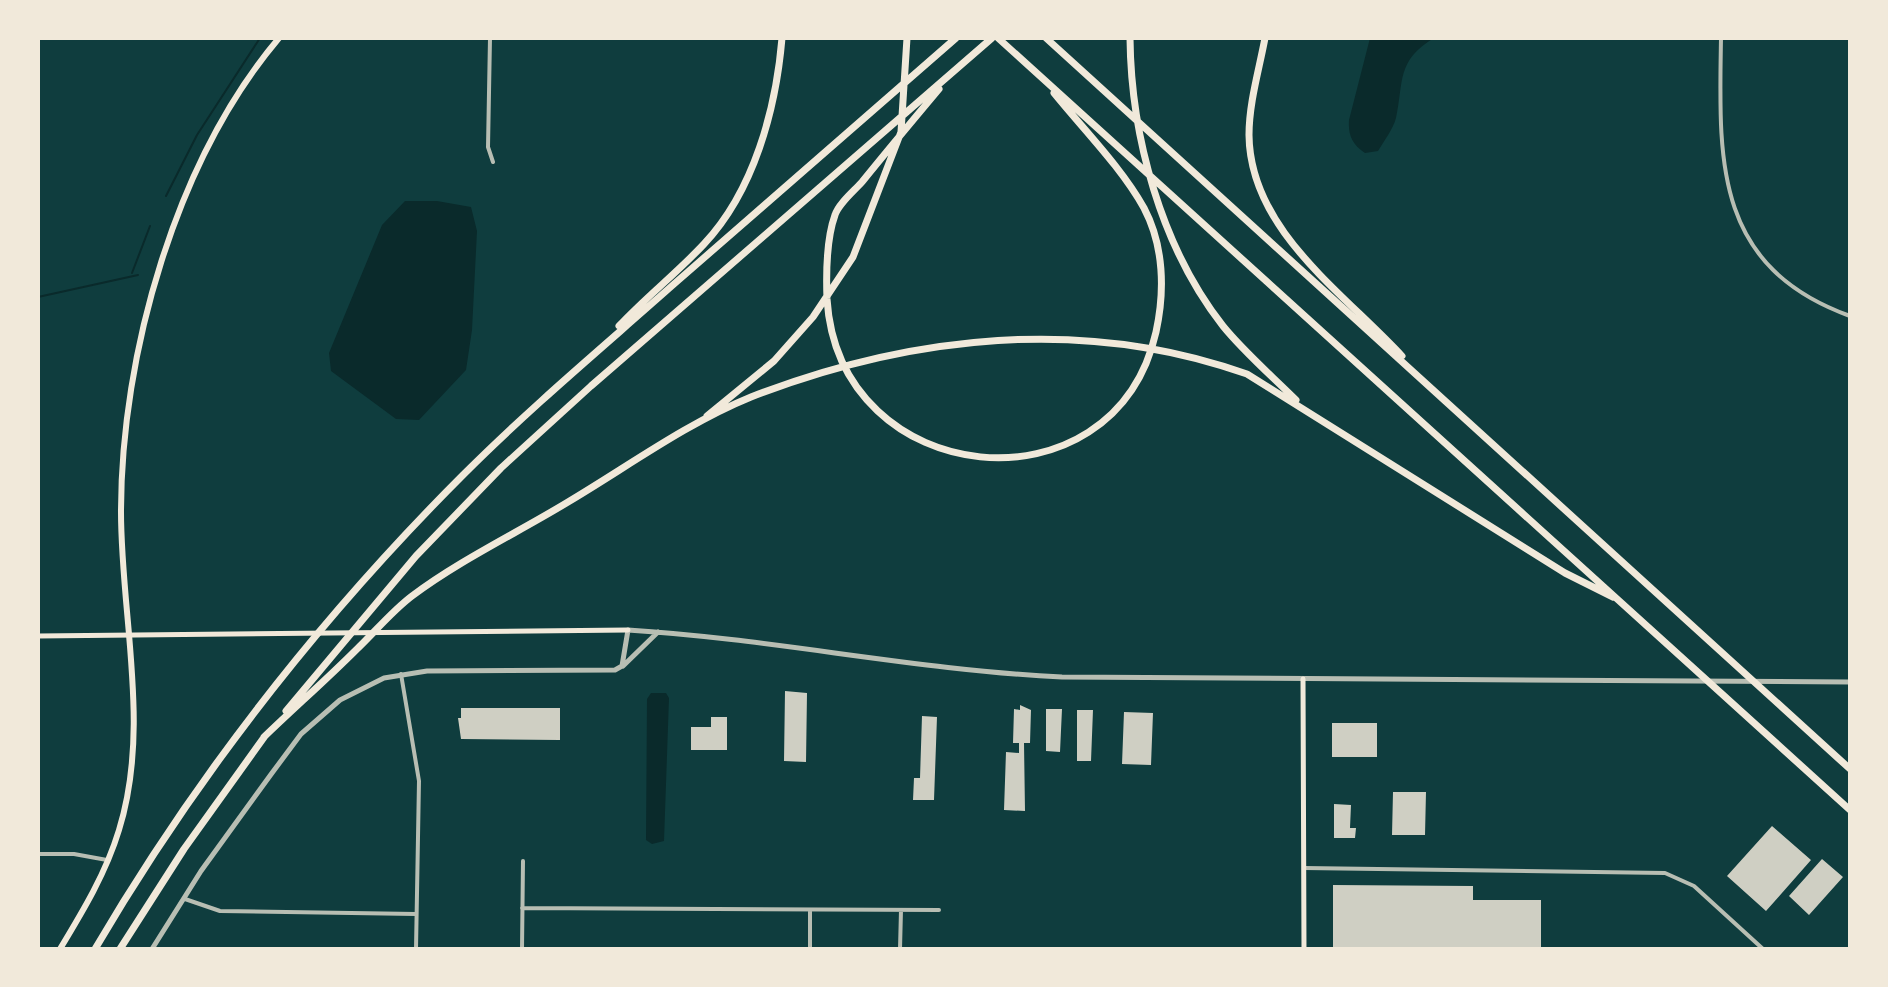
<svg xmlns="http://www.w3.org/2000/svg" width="1888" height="987" font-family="'Open Sans',sans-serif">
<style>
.water{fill:#0a2a2b}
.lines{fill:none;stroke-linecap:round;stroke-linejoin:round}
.stream{stroke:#0a2a2b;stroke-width:2}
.building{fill:#cfcfc3}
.minor{stroke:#b8beb3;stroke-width:4}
.tertiary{stroke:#b8beb3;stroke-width:5}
.secondary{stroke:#f1e9da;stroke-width:5}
.primary{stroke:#f1e9da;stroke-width:6}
.motorway{stroke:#f1e9da;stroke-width:7}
</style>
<rect width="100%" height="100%" fill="#0f3d3e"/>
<path class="water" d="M1370,38h64c-38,23 -30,43 -38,80 -3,11 -12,23 -18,33l-13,2c-13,-9 -17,-18 -16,-33z
M405,201h32l34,6 6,24 -5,99 -6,40 -47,50 -23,-1 -65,-48 -2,-18 53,-128z
M651,693h15l3,5 -5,143 -12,3 -6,-4 1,-141z"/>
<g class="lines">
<path class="stream" d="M166,196l31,-61 63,-97
M132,273l18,-47
M38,297l100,-22"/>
</g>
<path class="building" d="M785,691l22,2 -1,69 -22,-1z
M1020,705l11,5 -1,33h-6l1,68 -21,-1 2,-58 13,1v-10h-6l1,-34 6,1z
M461,708h99v32l-99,-1 -3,-21h3z
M1046,709h16l-2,43 -14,-1z
M1077,710h16l-2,51h-14z
M1124,712l29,1 -2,52 -29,-1z
M922,716l15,1 -3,83h-21l1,-22h6z
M711,717h16v33h-36v-23h20z
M1332,723h45v34h-45z
M1393,792h33l-1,43h-33z
M1334,804l17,1 -1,23h6l-1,10h-21z
M1772,826l39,34 -45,51 -39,-35z
M1822,859l21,18 -34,38 -20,-19z
M1333,885l140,1v14h68v49l-208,-2z"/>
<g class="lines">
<path class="minor" d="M490,38l-2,109 5,15
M1721,38c-2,122 -8,228 129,278
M401,674l18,107 -3,168
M38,854h36l33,6
M1304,868l361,5 29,13 69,63
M185,899l35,12 196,3
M522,908l417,2
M522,949l1,-88
M810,949v-38
M900,949l1,-39"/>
<path class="tertiary" d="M623,666l35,-34
M152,949l49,-78 71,-98 29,-39 39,-34 44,-22 43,-7 188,-1 7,-4 6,-36c145,9 288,40 434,47l788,5"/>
<path class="secondary" d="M38,636l590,-6
M1303,679l1,270"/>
<path class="primary" d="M60,949c23,-38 46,-76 59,-119 32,-103 2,-213 2,-318 0,-158 55,-352 158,-474"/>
<path class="motorway" d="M998,38l852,772
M1046,38l804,731
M1130,38c1,98 31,209 93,288 21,26 49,50 73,74
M1265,38c-6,32 -16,65 -16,97 1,95 94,157 153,221
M939,89c-26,31 -52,62 -77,93 -8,9 -23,21 -27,33 -9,25 -9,57 -8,84 12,191 287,219 329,33 9,-41 8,-86 -12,-124 -23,-41 -60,-78 -90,-115
M619,326c27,-29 58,-53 85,-82 50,-53 72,-135 78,-206
M707,416l67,-55 39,-44 40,-60 48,-125 6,-94
M286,711l130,-155 85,-88 90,-82 401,-348
M264,737c30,-29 62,-57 92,-87 18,-17 36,-39 56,-54 48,-36 105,-63 156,-94 59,-35 119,-79 183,-105 160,-62 333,-81 496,-23l318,199 48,24
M95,949c101,-172 227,-333 368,-474 68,-68 140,-128 211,-191 94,-82 188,-164 282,-246
M120,949l64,-100 81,-113"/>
</g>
<rect width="1888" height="987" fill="none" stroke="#f1e9da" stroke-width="80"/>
</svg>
